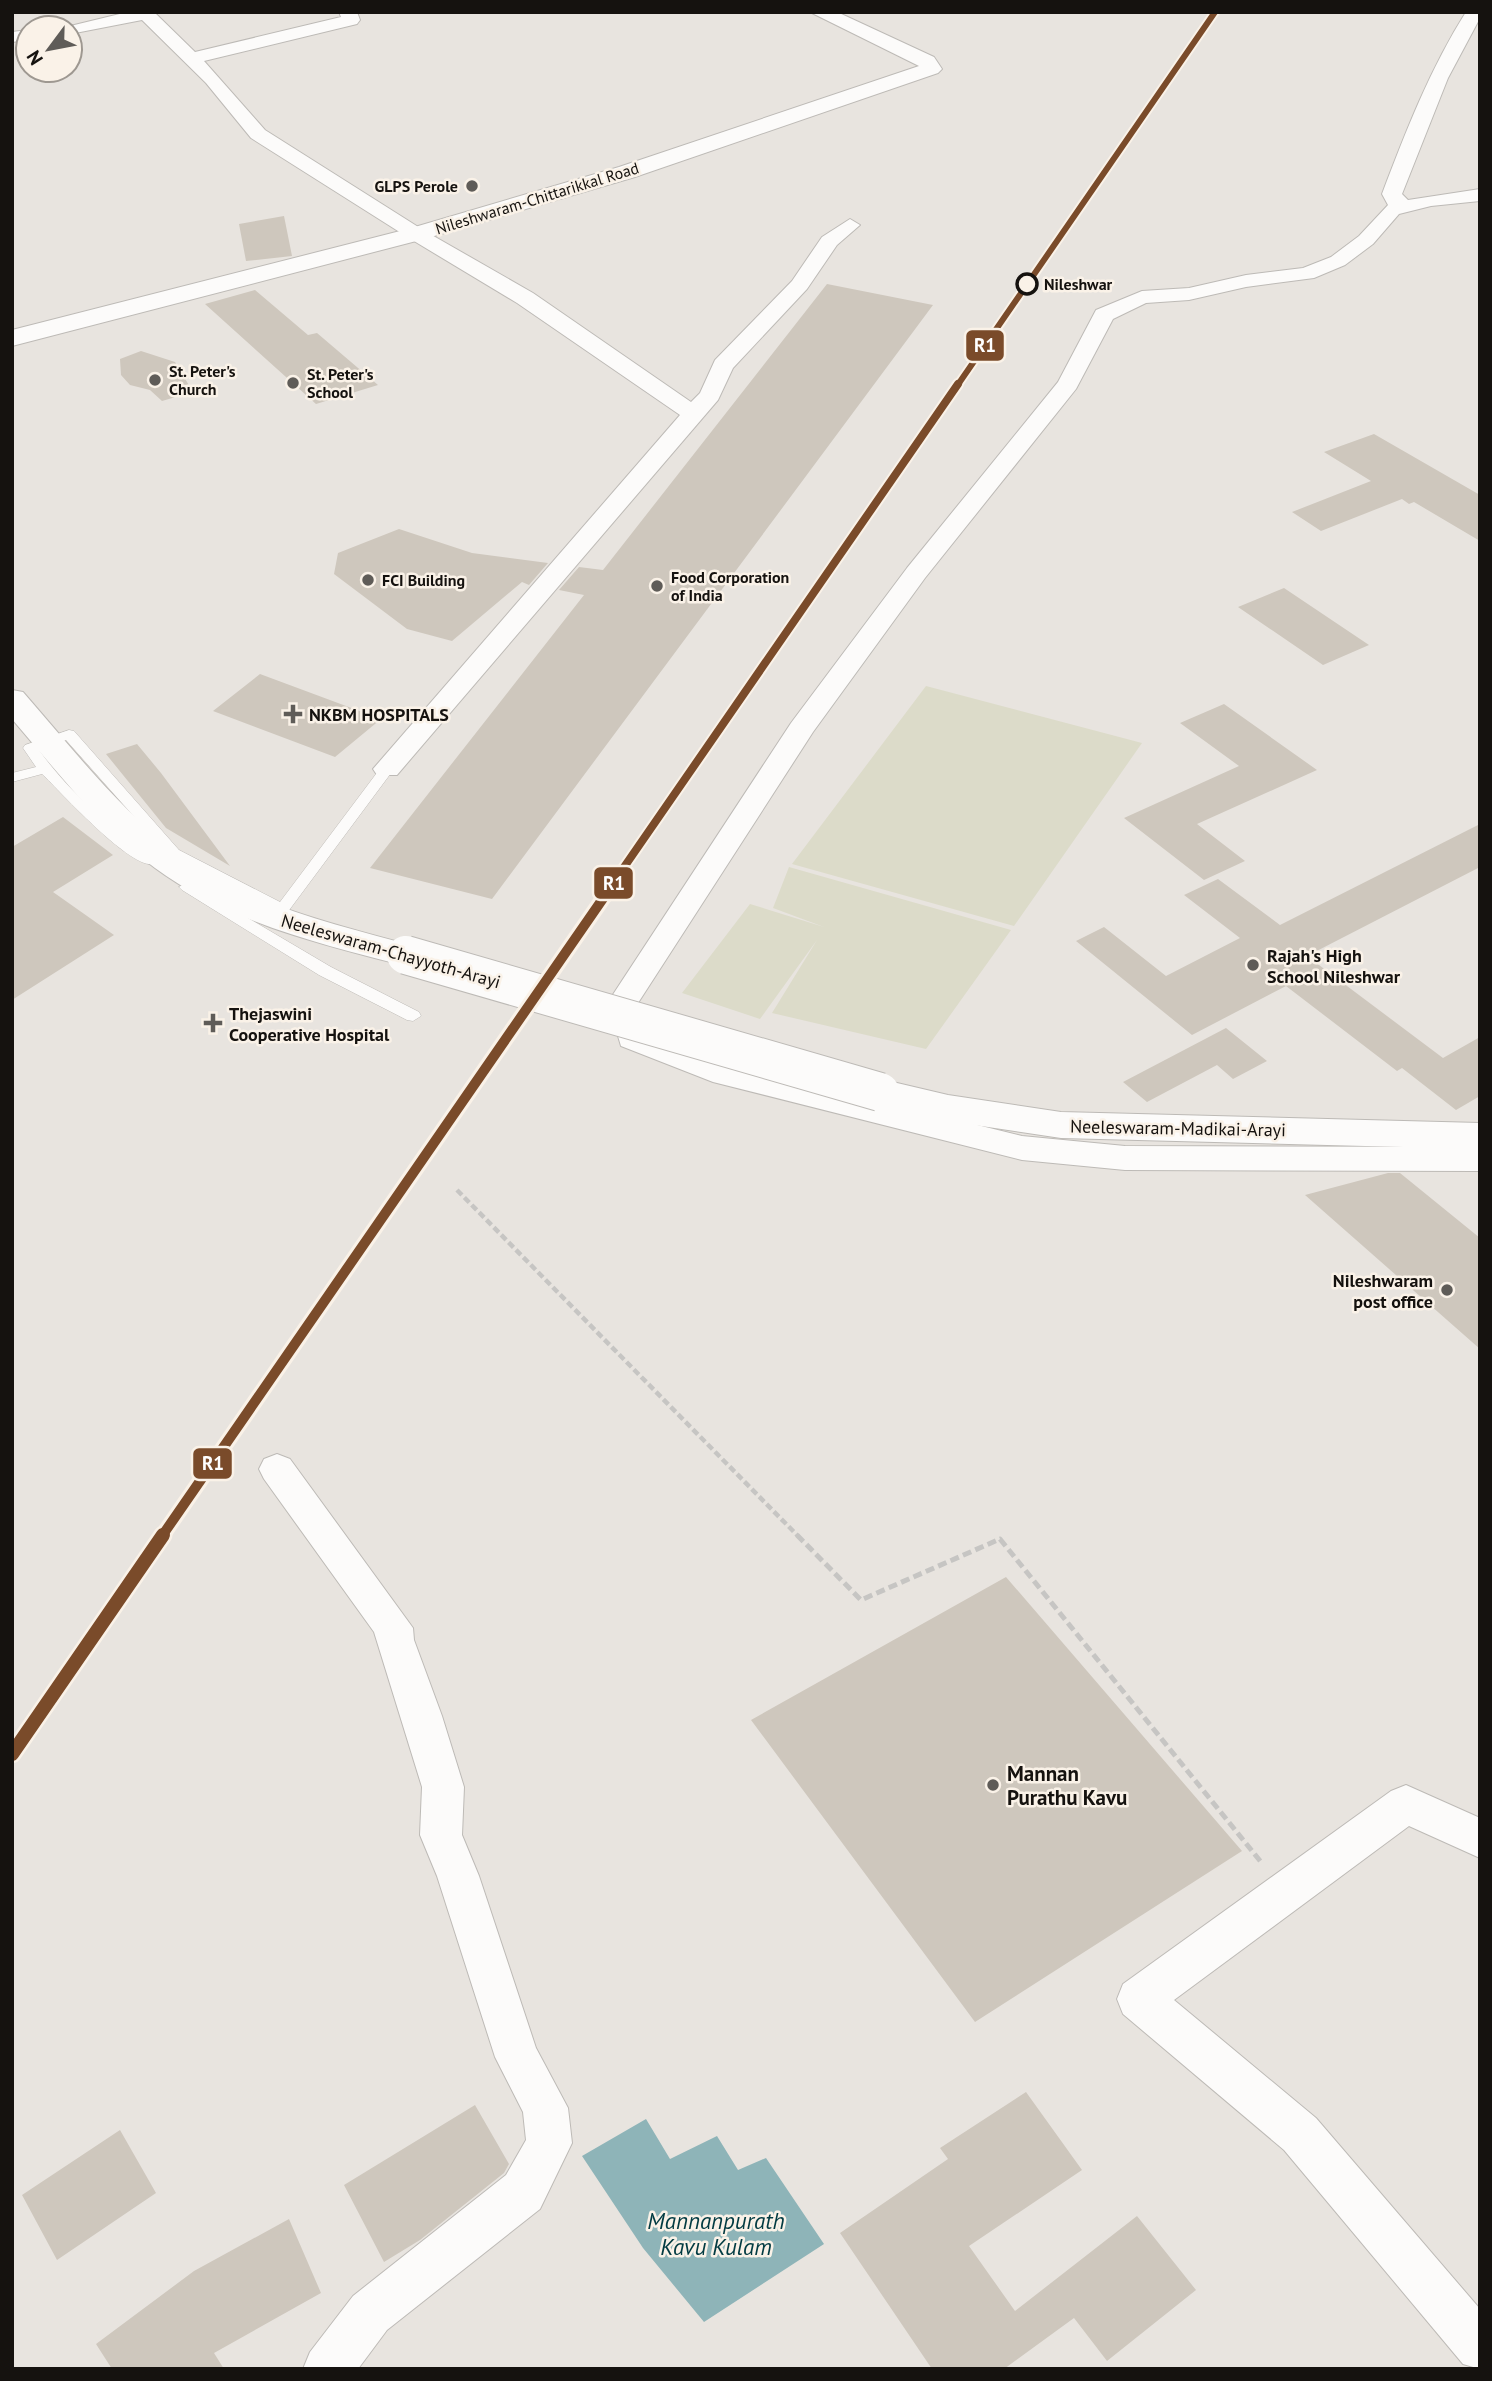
<svg xmlns="http://www.w3.org/2000/svg" width="1492" height="2381" font-family="'PT Sans',sans-serif">
<style>
.green{fill:#dcdbc9}
.water{fill:#8eb4b8}
.building{fill:#cec7bd}
.lines{fill:none;stroke-linecap:round;stroke-linejoin:round}
.lane-casing{stroke:#bdbab6;stroke-width:1}
.street-casing{stroke:#bdbab6;stroke-width:2}
.secondary-casing{stroke:#bdbab6;stroke-width:2}
.path-far1{stroke:#c6c5c3;stroke-width:4.5;stroke-dasharray:7 3.5;stroke-linecap:butt}
.path{stroke:#c6c5c3;stroke-width:5;stroke-dasharray:9 4.5;stroke-linecap:butt}
.lane{fill:#fcfbfa;fill-rule:evenodd}
.street{fill:#fcfbfa;fill-rule:evenodd}
.secondary{fill:#fcfbfa;fill-rule:evenodd}
.secondary-bridge-casing{stroke:#bdbab6;stroke-width:40;stroke-linecap:butt}
.secondary-bridge{stroke:#fcfbfa;stroke-width:38}
.rail-1-far3-casing{stroke:#faf2e8;stroke-width:10}
.rail-1-far2-casing{stroke:#faf2e8;stroke-width:12}
.rail-1-far1-casing{stroke:#faf2e8;stroke-width:16}
.rail-1-casing{stroke:#faf2e8;stroke-width:19}
.rail-1-far3{stroke:#7a4b2a;stroke-width:6}
.rail-1-far2{stroke:#7a4b2a;stroke-width:8}
.rail-1-far1{stroke:#7a4b2a;stroke-width:10}
.rail-1{stroke:#7a4b2a;stroke-width:14}
.poi-dot{fill:#5f5c58;stroke:#faf2e8;stroke-width:2.5}
.stop-dot{fill:#faf2e8;stroke:#15120f;stroke-width:3.5}
.labels{text-anchor:middle;dominant-baseline:central;stroke-width:5;stroke-linejoin:round;paint-order:stroke}
.far-poi-label{font-size:16px;font-weight:bold;fill:#15120f;stroke:#faf2e8;text-anchor:start}
.far-street-label{font-size:16px;fill:#15120f;stroke:#faf2e8}
.far-stop-label{font-size:16px;font-weight:bold;fill:#15120f;stroke:#faf2e8;text-anchor:start}
.poi-label{font-size:18px;font-weight:bold;fill:#15120f;stroke:#faf2e8;text-anchor:start}
.street-label{font-size:18px;fill:#15120f;stroke:#faf2e8}
.near-poi-label{font-size:21px;font-weight:bold;fill:#15120f;stroke:#faf2e8;text-anchor:start}
.near-water-label{font-size:23px;font-style:italic;fill:#023b42;stroke:#faf2e8}
.line-badge{stroke:#faf2e8;stroke-width:2.5}
.badge-label{font-size:19px;text-anchor:middle;font-weight:bold;fill:#fff}
</style>
<rect width="100%" height="100%" fill="#e8e4df"/>
<path class="green" d="M926,686l216,57 -128,183 -222,-62z
M789,867l222,63 -85,119 -154,-36 45,-73 -57,79 -78,-26 68,-89 74,23 -51,-19z"/>
<path class="water" d="M646,2119l24,40 47,-23 21,34 28,-12 58,86 -120,78 -61,-74 -61,-92z"/>
<path class="building" d="M284,216l8,40 -46,5 -7,-37z
M827,284l106,21 -441,594 -122,-31 214,-273 -25,-5 20,-23 24,3z
M255,290l53,45 9,-2 61,52 -62,19 -111,-100z
M141,351l34,11 18,30 -31,9 -12,-11 -20,-5 -9,-10 -1,-16z
M1374,434l106,61v46l-66,-39 -5,2 -7,-5 -81,32 -29,-19 79,-31 -47,-29z
M399,529l73,24 76,10 -19,22 -7,-3 -70,59 -45,-12 -73,-55 4,-21z
M1284,588l85,57 -46,20 -85,-58z
M260,674l121,45 -46,38 -122,-46z
M1224,704l93,66 -120,54 48,37 -41,19 -80,-62 115,-52 -59,-43z
M137,744l24,29 69,93 -64,-38 -60,-74z
M63,817l50,38 -60,37 61,43 -102,65v-153z
M1480,824v43l-173,89 136,102 37,-21v59l-24,14 -54,-42 -5,3 -111,-85 -94,49 -116,-94 28,-14 62,49 74,-38 -56,-43 34,-16 62,46z
M1226,1028l41,33 -34,18 -16,-14 -70,37 -24,-20z
M1388,1173h12l80,65v111l-175,-154z
M1006,1577l236,274 -267,171 -224,-302z
M1026,2092l56,78 -113,76 46,65 122,-95 59,74 -89,71 -33,-43 -70,51h-72l-92,-136 108,-74 -8,-11z
M475,2105l34,59 -5,9 -84,67 -36,22 -40,-77z
M120,2130l36,63 -99,67 -35,-65z
M289,2219l32,74 -107,60 10,16h-112l-16,-25 98,-73z"/>
<g class="lines">
<g class="lane-casing">
<path id="lane" d="M69,730l5,1 105,119 101,52 102,-136 5,-1 7,4 -107,144 -5,2 -113,-59 -103,-116 -27,10c29,41 73,79 115,108l3,3 -3,3c-23,6 -93,-72 -112,-90l-30,8v-9l24,-6 -13,-19 2,-3z
M187,882l144,85 88,45 2,4 -8,5 -6,-1 -88,-45 -137,-85 -3,-3z"/>
</g>
<g class="street-casing">
<path id="street" d="M128,12h26l41,40 146,-35 -2,-5h18l3,8 -3,4 -153,37 61,69 158,100 110,63 158,109 9,-9 15,-33 77,-79 30,-44 28,-18 10,6 -23,20 -30,44 -74,79 -15,32 -321,375h-20l-4,-6 307,-354 -163,-112 -108,-65 -158,-100 -45,-55 -64,-63 -72,14v-6h-8z
M1466,12h14v6l-32,60 -46,116 6,6 72,-11v12l-49,5 -32,8 -26,30 -28,21 -31,13 -68,9 -57,13 -43,3 -33,16 -37,70 -151,189 -112,154 -175,271 8,30 75,29 301,74 103,10 355,1v24l-355,-1 -103,-10 -309,-78 -92,-36 -13,-43 4,-7 179,-273 116,-155 151,-186 38,-72 46,-19 47,-3 57,-13 57,-7 28,-11 28,-21 29,-31 -6,-11c24,-63 48,-125 84,-182z
M28,30v10l-16,2v-10z
M277,1454l13,5 123,169 1,12 28,76 22,71 -2,48 17,41 57,172 32,60 4,35 -32,66 -153,121 -29,39h-55l7,-17 43,-56 153,-121 20,-35 -3,-28 -28,-55 -58,-181 -17,-41 2,-48 -48,-155 -110,-153 -5,-10 5,-10z
M1406,1785l74,33v40l-71,-32 -235,174 142,118 164,191v60l-17,-5 -179,-214 -161,-136 -6,-15 6,-15 268,-193z"/>
</g>
<g class="secondary-casing">
<path id="secondary" d="M810,12h27l97,45 8,12 -4,4 -303,104 -211,62 -412,107v-16l396,-101 211,-62 300,-101z
M12,690l11,2c49,56 95,116 154,161 71,52 159,72 241,94l5,8 -5,8 -12,3c-86,-22 -178,-44 -251,-98 -56,-41 -98,-97 -143,-149z
M880,1079l68,16 113,17 419,11v26l-419,-11 -113,-17 -81,-20 -5,-9 5,-9z"/>
</g>
<path class="path-far1" d="M457,1190l341,346"/>
<path class="path" d="M797,1535l64,65 139,-61 261,323"/>
<use href="#lane" class="lane"/>
<use href="#street" class="street"/>
<use href="#secondary" class="secondary"/>
<g class="secondary-bridge-casing">
<path id="secondary-bridge" d="M406,955l474,137"/>
</g>
<use href="#secondary-bridge" class="secondary-bridge"/>
<g class="rail-1-far3-casing">
<path id="rail-1-far3" d="M957,386l258,-374"/>
</g>
<g class="rail-1-far2-casing">
<path id="rail-1-far2" d="M611,886l347,-502"/>
</g>
<g class="rail-1-far1-casing">
<path id="rail-1-far1" d="M162,1536l451,-652"/>
</g>
<g class="rail-1-casing">
<path id="rail-1" d="M12,1754l151,-219"/>
</g>
<use href="#rail-1-far3" class="rail-1-far3"/>
<use href="#rail-1-far2" class="rail-1-far2"/>
<use href="#rail-1-far1" class="rail-1-far1"/>
<use href="#rail-1" class="rail-1"/>
</g>
<g class="poi-dot">
<circle cx="472" cy="186" r="7"/>
<circle cx="155" cy="380" r="7"/>
<circle cx="293" cy="383" r="7"/>
<circle cx="368" cy="580" r="7"/>
<circle cx="657" cy="586" r="7"/>
<path d="M289.5 703.5h7v7h7v7h-7v7h-7v-7h-7v-7h7z"/>
<circle cx="1253" cy="965" r="7"/>
<path d="M209.5 1012.5h7v7h7v7h-7v7h-7v-7h-7v-7h7z"/>
<circle cx="1447" cy="1290" r="7"/>
<circle cx="993" cy="1785" r="7"/>
</g>
<circle class="stop-dot" cx="1027" cy="284" r="10"/>
<g class="labels">
<g class="far-poi-label">
<text x="458" y="186" text-anchor="end">GLPS Perole</text>
<text x="169" y="371">St. Peter's<tspan x="169" dy="18">Church</tspan></text>
<text x="307" y="374">St. Peter's<tspan x="307" dy="18">School</tspan></text>
<text x="671" y="577">Food Corporation<tspan x="671" dy="18">of India</tspan></text>
<text x="382" y="580">FCI Building</text>
</g>
<g class="far-street-label">
<text transform="translate(537 198) rotate(-17)">Nileshwaram-Chittarikkal Road</text>
</g>
<g class="far-stop-label">
<text x="1044" y="284">Nileshwar</text>
</g>
<g class="poi-label">
<text x="309" y="714">NKBM HOSPITALS</text>
<text x="1267" y="955">Rajah's High<tspan x="1267" dy="21">School Nileshwar</tspan></text>
<text x="229" y="1013">Thejaswini<tspan x="229" dy="21">Cooperative Hospital</tspan></text>
<text x="1433" y="1280" text-anchor="end">Nileshwaram<tspan x="1433" dy="21">post office</tspan></text>
</g>
<g class="street-label">
<text transform="translate(391 951) rotate(16)">Neeleswaram-Chayyoth-Arayi</text>
<text transform="translate(1178 1128) rotate(1)">Neeleswaram-Madikai-Arayi</text>
</g>
<g class="near-poi-label">
<text x="1007" y="1773">Mannan<tspan x="1007" dy="24">Purathu Kavu</tspan></text>
</g>
<g class="near-water-label">
<text x="716" y="2220">Mannanpurath<tspan x="716" dy="26">Kavu Kulam</tspan></text>
</g>
</g>
<g class="line-badge">
<rect x="965" y="329" width="40" height="33" rx="7" fill="#7a4b2a"/>
<rect x="593" y="866" width="41" height="34" rx="7" fill="#7a4b2a"/>
<rect x="192" y="1447" width="41" height="33" rx="7" fill="#7a4b2a"/>
</g>
<g class="badge-label">
<text x="985" y="352">R1</text>
<text x="614" y="890">R1</text>
<text x="213" y="1470">R1</text>
</g>
<rect width="1492" height="2381" fill="none" stroke="#15120f" stroke-width="28"/>
<g transform="translate(49 49) rotate(238)"><circle r="33" fill="#faf2e8" stroke="#9e9891" stroke-width="2"/>
<path d="M0-5L12 26L0 18L-12 26Z" fill="#5f5c58"/>
<text y="-10" font-size="19" font-weight="bold" text-anchor="middle" fill="#15120f">N</text>
</g>
</svg>
